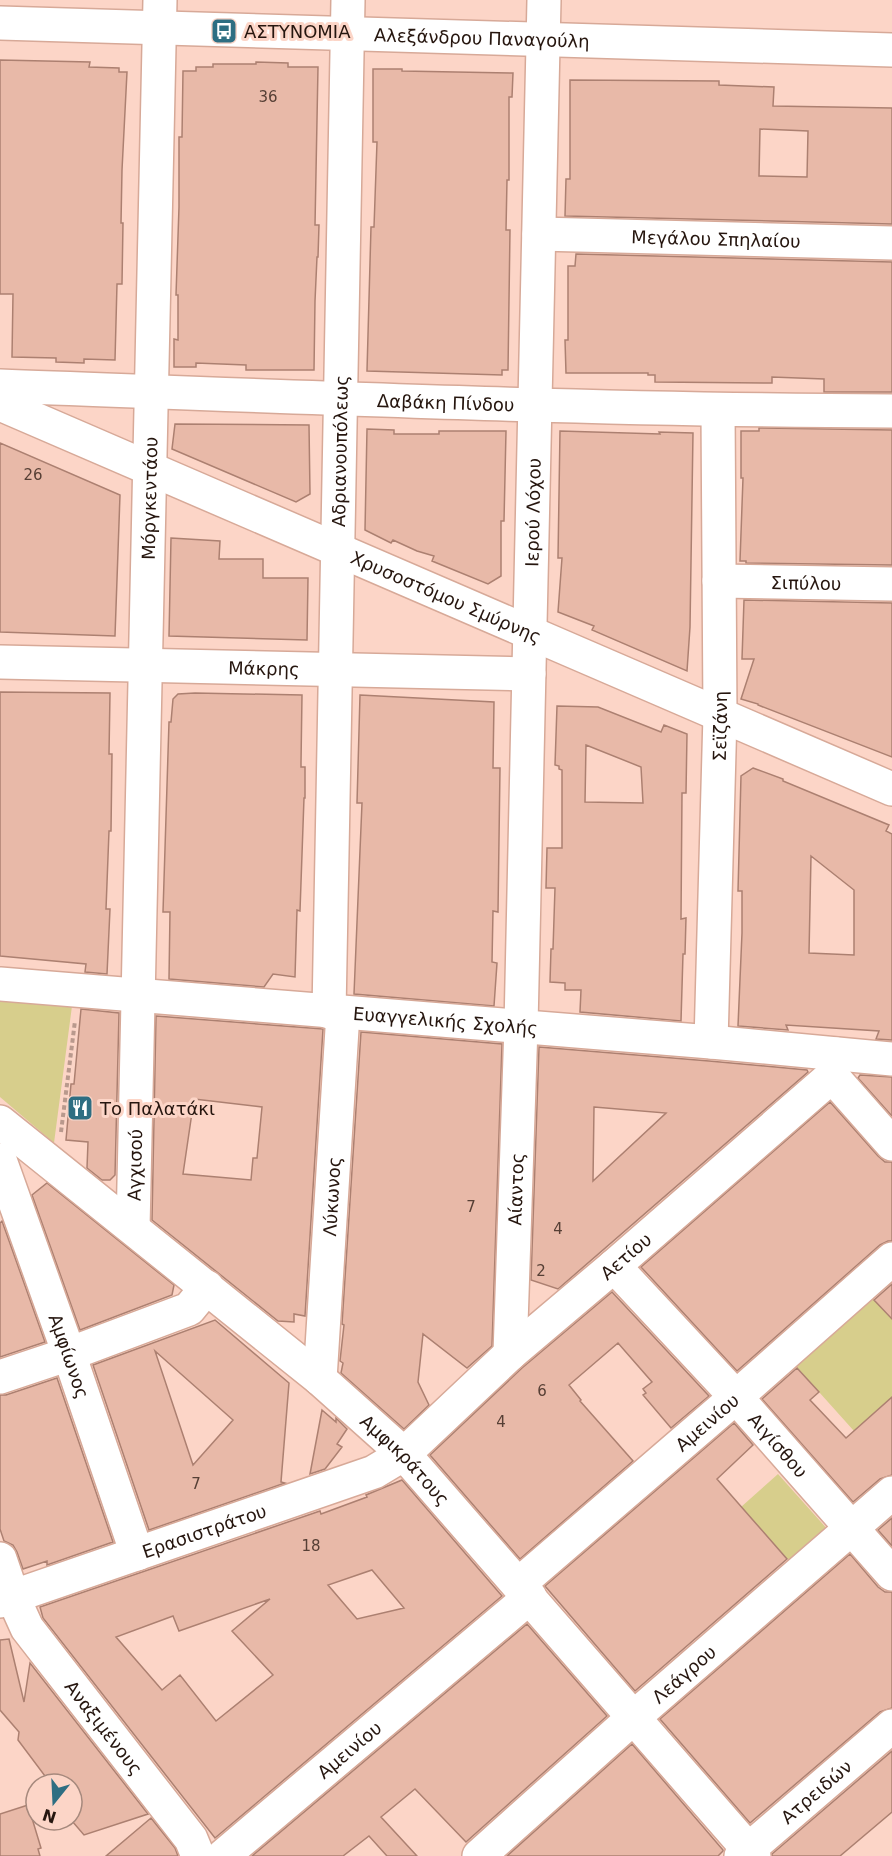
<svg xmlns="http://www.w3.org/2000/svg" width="892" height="1856" font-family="'DejaVu Sans',sans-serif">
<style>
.green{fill:#d7ce8c}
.building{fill:#e8b9a8;stroke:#ac8071;stroke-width:1.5;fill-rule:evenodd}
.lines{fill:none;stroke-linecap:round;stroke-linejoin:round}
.minor-casing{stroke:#d7a998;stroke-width:36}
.path{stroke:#b9998d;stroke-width:4;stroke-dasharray:4.5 3;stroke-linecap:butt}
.minor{stroke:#fff;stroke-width:33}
.labels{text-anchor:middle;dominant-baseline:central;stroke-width:6;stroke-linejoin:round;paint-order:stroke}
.number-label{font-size:15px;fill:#563f35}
.poi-label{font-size:18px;fill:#26160f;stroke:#fcd5c7;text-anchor:start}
.street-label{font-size:18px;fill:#26160f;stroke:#fcd5c7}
</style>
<rect width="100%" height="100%" fill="#fcd5c7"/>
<path class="green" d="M0,1000l72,6 -18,137 -54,-46z
M870,1295l22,24v78l-38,34 -61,-68z
M778,1474l51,57 -38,32 -50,-56z"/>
<path class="building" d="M0,60l90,2 -1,5 30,1v4h8l-5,98 -1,53h2l-1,61h-5l-2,76 -31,-1v4l-28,-1v-4l-44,-1 1,-63h-13z
M256,62l32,1v4h30l-3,158h4l-1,32h-1l-2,44 -1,69h-68v-5l-50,-2v4h-22v-28l4,1v-45h-2l3,-88v-70h3l1,-66h13v-4h17v-3h43z
M373,69h29v2l111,2 -1,24h-3v83h-2l-1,50h4l-2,140h-6v5l-135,-4 4,-144h3l3,-85h-4z
M570,80l149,1v4l55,2 -1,19 119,2v116l-327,-8 1,-37h4zM760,129l48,2 -1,46 -48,-1z
M576,254l316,8v130h-68v-13l-52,-2v6l-117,-1v-7h-7v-2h-82l-1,-33h3v-74h7z
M175,424l134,1 1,69 -14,8 -124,-53z
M759,428l133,2v135l-146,-2v-2h-6l3,-83h-2v-47h18z
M367,429l27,1v4h45v-3h67l-2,90h-3v55l-13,8 -56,-23 2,-5 -17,-5 -24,-11 -2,3 -26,-13z
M560,431l100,3 -1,-2 34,1 -3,194 -3,44 -95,-41 2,-4 -36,-14 4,-54h-4z
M0,443l120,52 -5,141 -115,-4z
M171,538l49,3 -1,18h44v19h45l-1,62 -138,-4z
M744,600l148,3v154l-134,-52v-1l-17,-5 13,-40h-12z
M0,692l110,1 -1,61h3l-1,77h-2l-3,78h4l-3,65 -22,-2 1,-8 -86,-8z
M195,693l107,2 -1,68v4h4v31h-1l-4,113 -3,-1 -2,67 -22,-3 -9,13 -95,-8 1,-67h-7l6,-190h2l2,-23 5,-5z
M360,695l134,7 -1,66h7l-2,144 -5,-1 -1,51 5,1 -3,43 -140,-12 8,-191h-5z
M557,706l41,1 63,25 3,-7 23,9 -1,59h-4l-1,126 5,-1 -1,36h-2l-2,67 -101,-9 1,-22h-16v-7l-15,-1 1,-33h2l2,-61h-9l1,-40h15v-78l-3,-1v-3l-4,-1zM586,745l55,22 2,36 -58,-1z
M753,768l30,11v2l106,44 -3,6 6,3v206l-16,-1 3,-8 -93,-6 2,5 -50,-4 4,-93v-42h-4l3,-115zM811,856l43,34v65l-45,-2z
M81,1009l38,4 -4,162 -5,5h-8l-15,-12 1,-26 -22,-2 5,-56h3z
M156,1016l167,13 -18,287 -11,-2v8l-16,-1 -126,-101zM194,1099l68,8 -5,51h-4l-2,22 -68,-6z
M361,1032l141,12 -10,302 -25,22 -44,-34 -5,48 11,23 -25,24 -63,-56 2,-10 -3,-2 4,-36 -2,-1z
M539,1047l170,14 98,9 1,2 -250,217 -27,-9zM594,1107l72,6 -73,68z
M860,1075l32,2v39l-34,-38z
M830,1102l48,54 7,6h7v79h-4l-8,4 -143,126 -96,-104z
M47,1183l127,102 -2,10 -92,35 -48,-135z
M2,1221l43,121 -45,15v-134z
M892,1284v35l-18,-19z
M612,1292l97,104 -38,32 -28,-33 3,-2 -3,-4 9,-7 -34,-39 -49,42 12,15 -1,1 53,60 -113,98 -90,-104 92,-87z
M215,1320l74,63 -8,99 4,1 -136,47 -56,-165zM155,1351l78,69 -40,45z
M797,1368l22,24 -9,8 36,38 46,-41v78l-12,4 -27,23 -91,-103z
M57,1378l56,164 -66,23v-4l-24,8 -6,-17 -4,-7 -9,-4 -4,-12v-134h6z
M322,1410l14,12v-4l11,11 -10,15 5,3 -17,22 -15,5z
M734,1423l19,22 -36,34 70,80 -152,132 -90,-105z
M402,1480l100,116 -287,242 -172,-220 -3,-11 280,-96 1,3 46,-17 -1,-2zM372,1570l32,38 -47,11 -29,-34zM270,1599l-38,32 41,44 -57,46 -36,-46 -18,15 -46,-53 57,-21 6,15z
M892,1518v28l-14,-16z
M850,1554l28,33 7,5h7v116l-12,4 -130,111 -90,-104z
M527,1624l80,92 -141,126 -51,-53 -34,28 36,39h-30l-18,-20 -26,20h-91z
M9,1639l15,63 6,-39 118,151 -64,21 -12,-14v-37h-21l-33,-44 1,-8 -19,-22v-70z
M632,1744l91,106v1l-5,5h-211z
M892,1751v61l-52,44h-68v-2z
M28,1805l13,43 -3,1 2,7h-40v-42z
M151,1818l24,30 3,8h-72z"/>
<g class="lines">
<g class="minor-casing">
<g id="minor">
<path id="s1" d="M0,23l892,27"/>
<path id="s2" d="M539,234l353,9"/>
<path id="s3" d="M0,386c297,11 594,24 892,25"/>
<path id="s4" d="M0,404l892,385"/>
<path id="s5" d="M719,581l173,3"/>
<path id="s6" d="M0,662l529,12"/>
<path id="s7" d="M0,984l711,58 181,17"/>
<path id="s8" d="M329,1012l19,-1012"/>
<path id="s9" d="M711,1042l9,-327 -2,-305"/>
<path d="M832,1076l60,68"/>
<path id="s10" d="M0,1122l320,257 84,75 350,402"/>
<path id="s11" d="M0,1160l69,194 68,200"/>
<path id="s12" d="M133,1228l27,-1228"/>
<path id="s13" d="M614,1266l122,131 156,177"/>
<path id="s14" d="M510,1354l11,-328 23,-1026"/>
<path d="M0,1377l69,-23 120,-45 18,-22"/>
<path id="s15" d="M320,1379l23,-366"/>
<path id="s16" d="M0,1559l13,38 14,31 164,211 7,17"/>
<path id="s17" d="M519,1584l217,-187 156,-138"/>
<path id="s18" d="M0,1601l374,-129 30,-18 106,-100 104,-88 218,-190 4,-22"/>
<path id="s19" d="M223,1856l307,-259"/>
<path id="s20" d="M479,1856l154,-138 259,-225"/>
<path id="s21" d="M741,1856l151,-130"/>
</g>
</g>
<path class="path" d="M61,1132l14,-111"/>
<use href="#minor" class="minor"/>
</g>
<defs>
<g id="bus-square" transform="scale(1.35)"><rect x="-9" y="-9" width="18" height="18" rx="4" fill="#2e6e82" stroke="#fcd5c7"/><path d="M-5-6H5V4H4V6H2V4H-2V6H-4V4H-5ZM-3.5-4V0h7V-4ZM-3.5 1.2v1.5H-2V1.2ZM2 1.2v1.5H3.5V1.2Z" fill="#fff"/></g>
<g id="restaurant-square" transform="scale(1.35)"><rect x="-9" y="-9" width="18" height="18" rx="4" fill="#2e6e82" stroke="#fcd5c7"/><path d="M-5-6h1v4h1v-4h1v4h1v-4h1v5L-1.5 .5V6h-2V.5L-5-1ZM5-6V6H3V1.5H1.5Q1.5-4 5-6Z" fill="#fff"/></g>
</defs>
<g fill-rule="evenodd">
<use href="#bus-square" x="224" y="31"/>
<use href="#restaurant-square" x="80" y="1108"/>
</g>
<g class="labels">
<g class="number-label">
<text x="268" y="97">36</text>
<text x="33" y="475">26</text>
<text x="471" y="1207">7</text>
<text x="558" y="1229">4</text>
<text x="541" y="1271">2</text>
<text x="542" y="1391">6</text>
<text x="501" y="1422">4</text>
<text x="196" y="1484">7</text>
<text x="311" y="1546">18</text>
</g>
<g class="poi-label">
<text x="244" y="31">ΑΣΤΥΝΟΜΙΑ</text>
<text x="100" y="1108">Το Παλατάκι</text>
</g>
<g class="street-label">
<text stroke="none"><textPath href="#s1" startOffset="482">Αλεξάνδρου Παναγούλη</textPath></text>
<text stroke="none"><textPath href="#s2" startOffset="177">Μεγάλου Σπηλαίου</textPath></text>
<text stroke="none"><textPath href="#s3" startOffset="446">Δαβάκη Πίνδου</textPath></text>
<text stroke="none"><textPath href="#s8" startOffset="561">Αδριανουπόλεως</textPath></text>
<text stroke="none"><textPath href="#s12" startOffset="730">Μόργκεντάου</textPath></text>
<text stroke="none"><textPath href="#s14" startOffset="842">Ιερού Λόχου</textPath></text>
<text stroke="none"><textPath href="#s5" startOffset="87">Σιπύλου</textPath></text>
<text stroke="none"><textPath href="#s4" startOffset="486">Χρυσοστόμου Σμύρνης</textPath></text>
<text stroke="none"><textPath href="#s6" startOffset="264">Μάκρης</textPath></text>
<text stroke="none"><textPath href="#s9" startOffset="316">Σεϊζάνη</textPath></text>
<text stroke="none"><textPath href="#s7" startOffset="447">Ευαγγελικής Σχολής</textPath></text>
<text stroke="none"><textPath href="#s12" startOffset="63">Αγχισού</textPath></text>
<text stroke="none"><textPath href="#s14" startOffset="165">Αίαντος</textPath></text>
<text stroke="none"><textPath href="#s15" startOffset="183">Λύκωνος</textPath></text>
<text stroke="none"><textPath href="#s18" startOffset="728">Αετίου</textPath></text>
<text stroke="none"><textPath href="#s11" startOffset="208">Αμφίωνος</textPath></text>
<text stroke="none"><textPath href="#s17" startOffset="248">Αμεινίου</textPath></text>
<text stroke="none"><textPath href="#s13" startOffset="243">Αιγίσθου</textPath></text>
<text stroke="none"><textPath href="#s10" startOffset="528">Αμφικράτους</textPath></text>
<text stroke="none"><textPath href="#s18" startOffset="216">Ερασιστράτου</textPath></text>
<text stroke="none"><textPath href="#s20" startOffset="274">Λεάγρου</textPath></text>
<text stroke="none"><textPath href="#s16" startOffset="200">Αναξιμένους</textPath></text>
<text stroke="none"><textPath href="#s19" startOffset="165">Αμεινίου</textPath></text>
<text stroke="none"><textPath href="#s21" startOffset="99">Ατρειδών</textPath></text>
</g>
</g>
<g transform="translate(54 1802) rotate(198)"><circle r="28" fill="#fcd5c7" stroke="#a6897d" stroke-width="1.5"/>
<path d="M0-4.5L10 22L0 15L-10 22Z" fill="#2e6e82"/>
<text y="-9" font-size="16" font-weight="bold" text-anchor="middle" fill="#26160f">N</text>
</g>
</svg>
